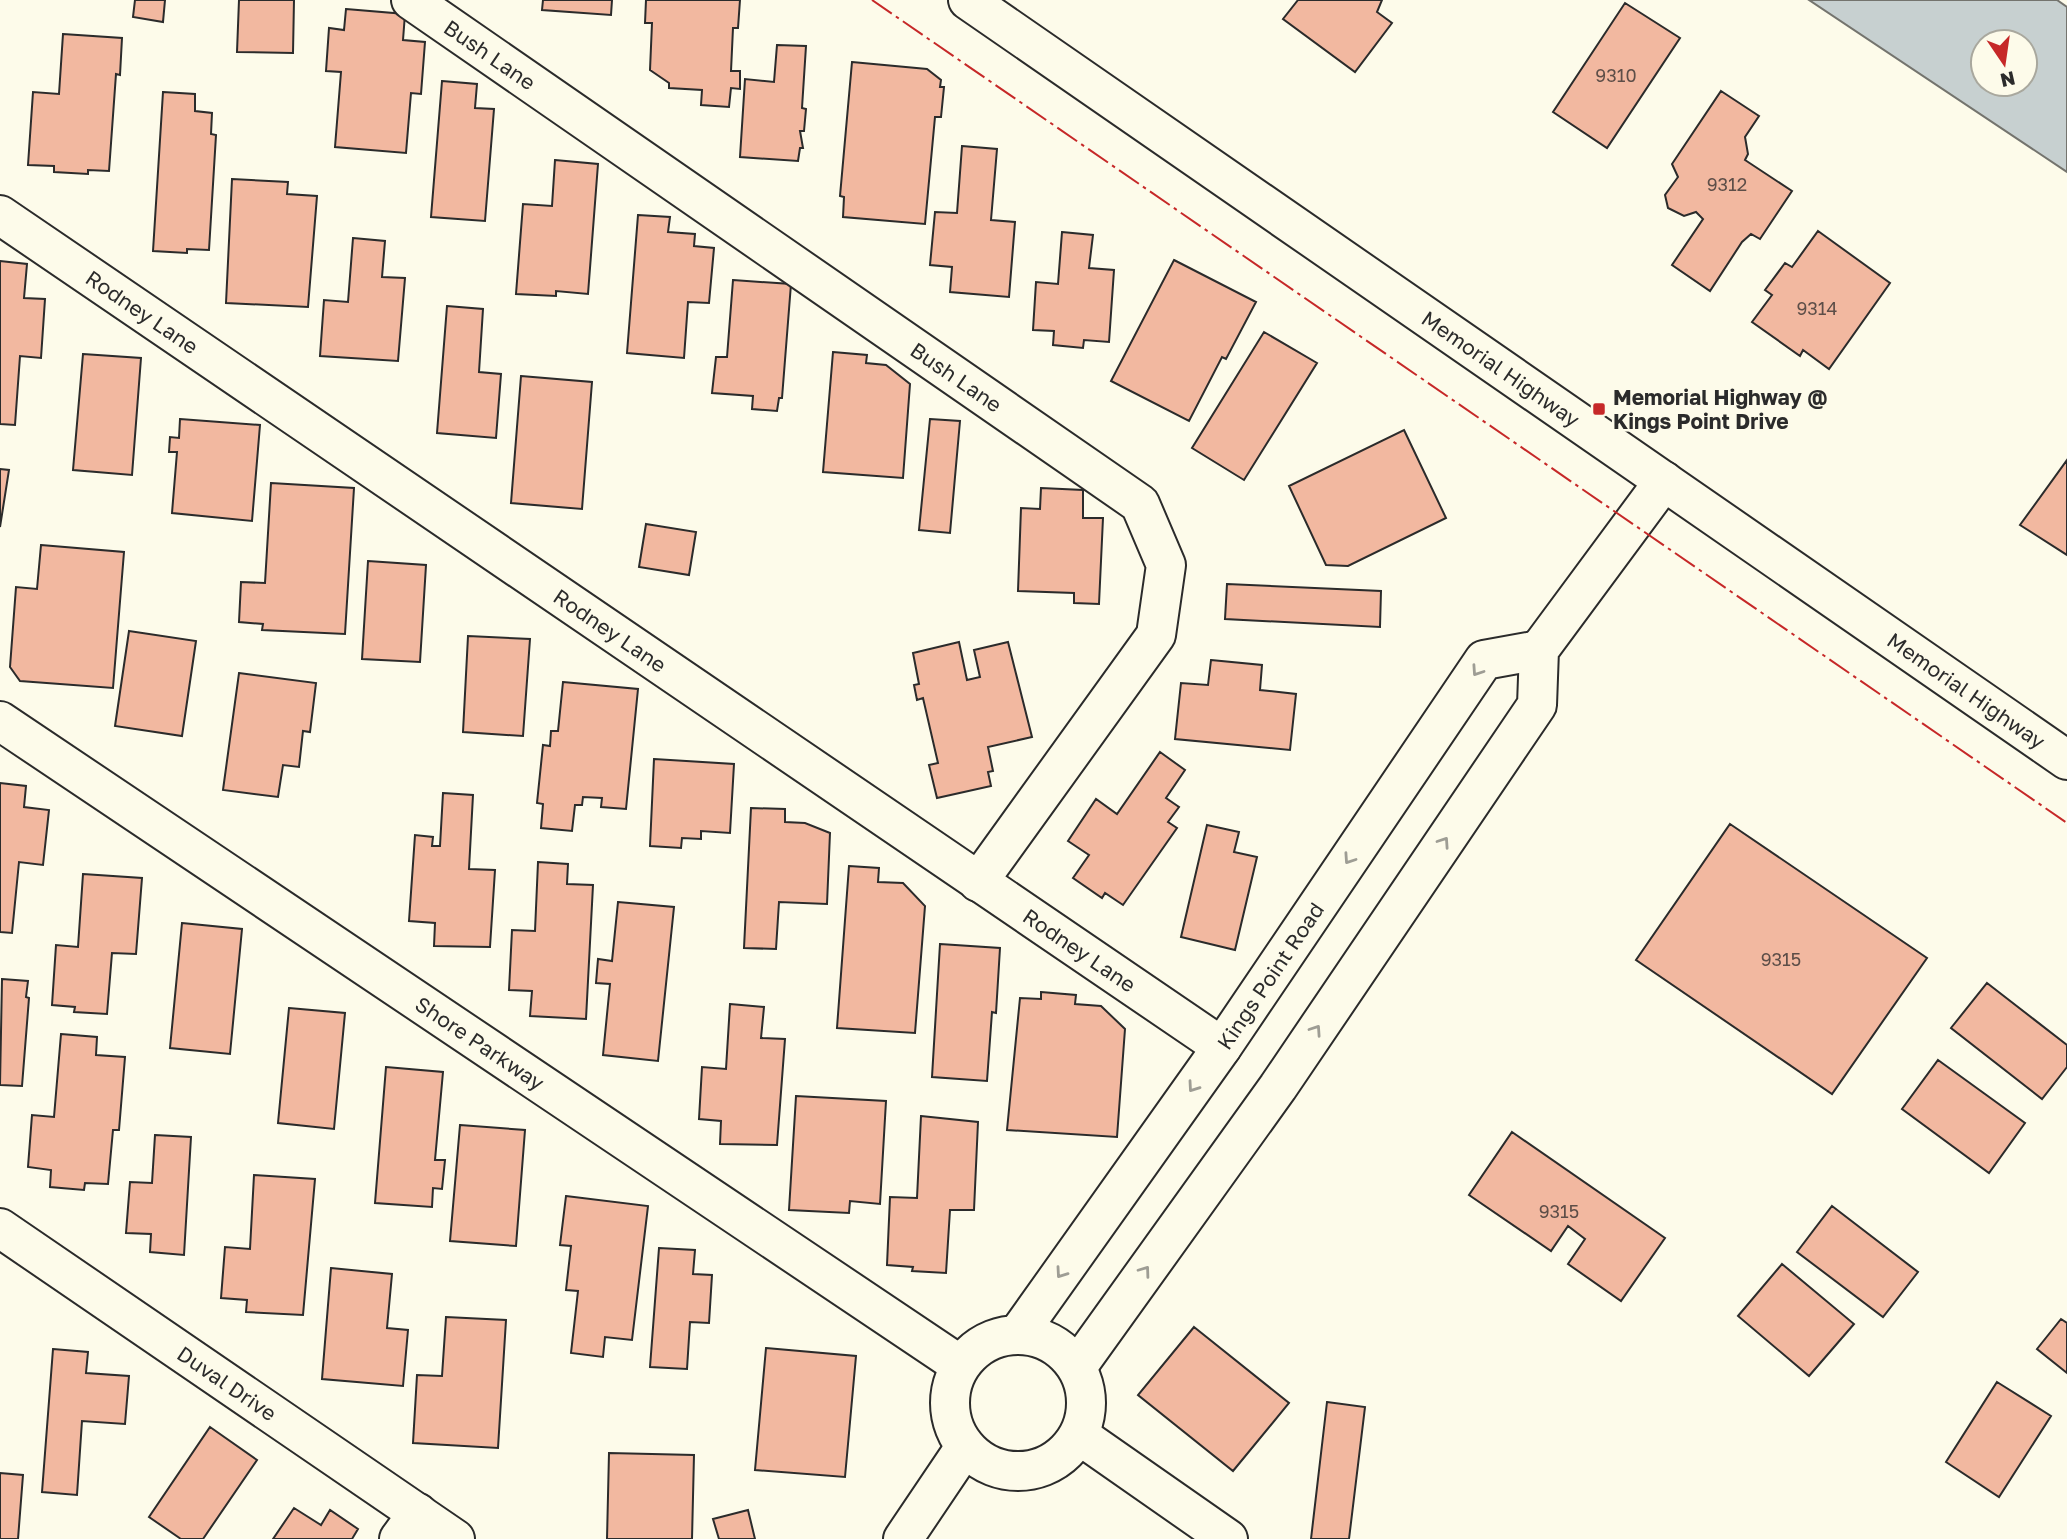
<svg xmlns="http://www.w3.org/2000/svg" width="2067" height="1539" font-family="'Golos Text',sans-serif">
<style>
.water{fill:#c7d0d0;stroke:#74746e;stroke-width:2;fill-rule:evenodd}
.building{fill:#f2b8a0;stroke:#2b2b2b;stroke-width:2}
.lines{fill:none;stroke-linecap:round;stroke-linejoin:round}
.minor-casing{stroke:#2b2b2b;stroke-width:42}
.minor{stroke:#fdfbea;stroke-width:38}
.power{stroke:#c62828;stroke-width:2;stroke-dasharray:24 5 3.5 5;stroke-linecap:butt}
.oneway{stroke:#9e9d94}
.poi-dot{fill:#c62828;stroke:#fdfbea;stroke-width:2.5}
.labels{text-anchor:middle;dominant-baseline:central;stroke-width:5;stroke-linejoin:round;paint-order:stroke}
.number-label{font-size:18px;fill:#5d4e48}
.street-label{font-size:21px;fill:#2b2b2b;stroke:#fdfbea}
.poi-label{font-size:21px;font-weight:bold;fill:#2b2b2b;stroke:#fdfbea;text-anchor:start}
</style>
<rect width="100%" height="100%" fill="#fdfbea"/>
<path class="water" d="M1809,0h248l10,7v165zM1983,42h42v42h-42z"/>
<path class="building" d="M135,0h30l-2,22 -30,-5z
M239,0h55l-1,53 -56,-1z
M543,0h69l-1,15 -69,-5z
M646,0h94l-2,28h-5l-2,43h9v18l-9,-1 -2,19 -28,-2 1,-15 -33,-2v-5l-19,-13 2,-47h-7z
M1298,0h84l-5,12 15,11 -37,49 -72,-53z
M1625,3l55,35 -73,110 -54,-36z
M346,9l59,5 -2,26 22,2 -4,52 -10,-1 -5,60 -71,-6 6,-75 -15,-1 3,-43 15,2z
M63,34l59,4 -2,37 -4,-1 -7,97 -21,-1v4l-34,-2v-6l-26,-1 5,-73 26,2z
M777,45l29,1 -4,62 4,1 -2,22h-4l3,17h-3l-2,13 -58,-4 5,-78 29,3z
M852,62l75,7 14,11 -1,7h4l-3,30h-6l-10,107 -82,-7 1,-20 -4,-1z
M442,81l35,3 -2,24 19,1 -9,112 -54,-4z
M1721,91l38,25 -14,21 3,17 -3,6 47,31 -32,48 -9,-5 -9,8 -32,49 -38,-26 31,-46 -7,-7 -12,4 -16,-8 -3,-13 13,-18 -6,-13z
M163,92l32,2v17l17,2 -1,21 5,1 -7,115 -22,-1v4l-34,-2z
M962,146l35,3 -6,71 24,2 -6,75 -59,-5 2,-25 -22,-2 5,-53 22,1z
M555,160l43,4 -10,130 -32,-3v5l-40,-2 7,-90 29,2z
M232,179l56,3 -1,12 30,2 -9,111 -82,-4z
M638,215l32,2 -2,15 27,2 -1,12 20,2 -5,55 -21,-1 -4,56 -57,-5z
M1818,231l72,52 -61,86 -26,-19 -3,6 -48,-34 20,-27 -7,-5 20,-27 7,4z
M1062,232l31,3 -4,33 25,2 -5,72 -25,-2 -1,8 -30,-3 1,-14 -21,-1 3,-48 22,2z
M353,238l32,3 -3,36 23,1 -7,83 -78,-5 4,-56 24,2z
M1174,260l82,42 -30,57 -4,-2 -33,64 -78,-40z
M0,261l27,3 -3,34 21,1 -4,59 -21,-2 -5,69 -15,-1z
M733,280l58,4 -9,114h-3l-2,13 -25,-2 1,-13 -41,-3 4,-36h11z
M447,306l36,3 -4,63 22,2 -5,64 -59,-5z
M1264,332l53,31 -73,117 -52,-32z
M833,352l34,3 -1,8 20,2 24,19 -7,94 -80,-6z
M83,354l58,4 -9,117 -59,-5z
M521,376l71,6 -10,127 -71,-6z
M180,419l80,6 -8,96 -80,-8 5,-61h-8l1,-15 9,1z
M930,419l30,2 -10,112 -31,-3z
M1404,430l42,88 -98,48 -22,-1 -37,-79z
M2067,460v95l-47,-30z
M0,469l9,1 -9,57z
M271,483l83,5 -9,146 -83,-4 1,-6 -24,-2 2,-40 24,1z
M1041,488l42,2v28h20l-4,86 -25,-1v-10l-56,-2 3,-83 19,1z
M646,524l50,8 -7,43 -50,-8z
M41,545l83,7 -11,136 -93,-7 -10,-14 6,-80 21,2z
M368,561l58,4 -6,97 -58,-3z
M1227,584l154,7 -1,36 -155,-8z
M129,631l67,10 -14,95 -67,-10z
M468,636l62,3 -7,97 -60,-4z
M959,642l8,38 13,-3 -6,-27 34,-8 24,95 -44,10 5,24 -5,1 3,14 -54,12 -8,-33 9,-2 -15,-65 -6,2 -3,-15 5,-1 -6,-31z
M1211,660l51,5 -2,25 36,4 -6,56 -115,-11 6,-56 27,2z
M239,673l77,10 -6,49 -7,-1 -4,36 -16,-2 -5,32 -55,-7z
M563,682l75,7 -12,120 -25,-2 1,-9 -19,-1 -1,8h-7l-3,26 -31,-3 2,-24 -6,-1 6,-58 7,1 1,-15h7z
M1160,752l25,18 -19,28 13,9 -11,15 9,6 -54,77 -18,-12 -3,5 -29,-20 16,-23 -21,-14 28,-42 21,15z
M654,759l80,5 -4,69 -29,-2v8l-19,-1 -1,10 -31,-2z
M0,783l26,3 -2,21 25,3 -6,55 -24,-3 -7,71 -12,-1z
M443,793l30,2 -4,74 26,1 -5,77 -56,-1 1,-23 -26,-2 6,-86 18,2 -1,9h8z
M751,808l34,1v13l20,1 25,10 -3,71 -48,-2 -3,47 -32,-1z
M1730,824l197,134 -95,136 -196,-134z
M1207,825l32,7 -5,20 23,5 -22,93 -54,-13z
M538,862l30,2 -1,20 26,1 -7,134 -56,-3 2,-25 -23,-1 3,-60 23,1z
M849,866l30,2 -1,14 25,1 22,23 -10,127 -78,-5z
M83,874l59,4 -6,76 -24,-1 -5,61 -33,-2 1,-5 -23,-2 4,-60 22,2z
M618,902l56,5 -16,154 -55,-6 7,-71 -14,-1 2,-24 14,2z
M182,923l60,6 -12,125 -60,-6z
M940,944l60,4 -4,65 -4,-1 -5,69 -55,-4z
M2,979l26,2 -2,16 3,1 -7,88 -22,-1z
M1987,983l80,62v22l-25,32 -91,-71z
M1041,992l35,3 -1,9 26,2 24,23 -8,108 -110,-7 13,-132 21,1z
M730,1004l34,3 -3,31 24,1 -8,106 -57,-1 1,-23 -22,-2 3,-52 24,2z
M289,1008l56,5 -11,116 -56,-6z
M61,1034l36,3 -1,18 29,2 -6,73h-6l-5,54 -23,-1 -1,7 -34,-3 1,-17 -23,-3 4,-52 22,2z
M1938,1060l87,63 -36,50 -87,-64z
M386,1067l57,5 -8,88h10l-3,29 -9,-1 -1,19 -57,-4z
M796,1096l90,5 -6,103 -30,-3 -1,12 -60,-3z
M921,1116l57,6 -4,88h-24l-4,63 -34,-2 1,-4 -26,-2 3,-68 27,1z
M460,1125l65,5 -9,116 -66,-5z
M1512,1132l153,106 -44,63 -53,-37 17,-25 -17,-13 -17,25 -82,-56z
M155,1135l36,2 -7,118 -34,-3 1,-18 -25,-1 4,-51 22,1z
M254,1175l61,4 -12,136 -57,-3 1,-12 -26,-2 4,-51 25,2z
M566,1196l82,10 -16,134 -27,-3 -2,20 -32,-4 7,-62 -12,-1 5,-44 -11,-1z
M1832,1206l86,66 -35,45 -86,-65z
M659,1248l36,2 -2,24 19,1 -3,48 -19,-1 -3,47 -37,-2z
M1782,1264l72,60 -45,52 -71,-60z
M331,1268l61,6 -5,54 21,2 -5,56 -81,-7z
M446,1317l60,3 -8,128 -85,-5 4,-68 25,1z
M2061,1319l6,4v50l-30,-24z
M1194,1327l95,76 -56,68 -95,-76z
M766,1348l90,8 -11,121 -90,-7z
M53,1349l35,3 -2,21 43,3 -4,48 -43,-3 -5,74 -35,-3z
M1997,1382l54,34 -52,81 -53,-35z
M1327,1402l38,5 -16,132h-38z
M210,1427l47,33 -54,79h-22l-32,-22z
M609,1453l85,2 -2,84h-85z
M0,1473l23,2 -5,64h-18z
M294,1508l27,17 9,-15 28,19 -6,10h-79z
M748,1510l7,29h-36l-6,-20z"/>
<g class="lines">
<g class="minor-casing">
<g id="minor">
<path id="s1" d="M411,0l729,504 26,61 -10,70 -178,247"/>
<path id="s2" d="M968,0l1099,760"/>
<path id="s3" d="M0,215l1222,832"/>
<path id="s4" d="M0,721l960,644"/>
<path id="s5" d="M0,1228l455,311"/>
<path id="s6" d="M1018,1334l204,-287 262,-387 55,-10"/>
<circle cx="1018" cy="1403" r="68"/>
<path d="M1077,1367l201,-280 259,-382 2,-55 125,-169"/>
<path d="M1079,1435l149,104"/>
<path d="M399,1539l19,-26"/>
<path d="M903,1539l62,-92"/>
</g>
</g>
<use href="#minor" class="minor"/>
<path class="power" d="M872,0l1195,823"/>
</g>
<defs><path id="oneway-chevron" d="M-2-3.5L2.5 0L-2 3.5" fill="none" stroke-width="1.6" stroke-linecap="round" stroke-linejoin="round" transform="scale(1.75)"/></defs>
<g class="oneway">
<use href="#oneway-chevron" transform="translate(1477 671) rotate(124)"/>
<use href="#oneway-chevron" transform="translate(1444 842) rotate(-56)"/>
<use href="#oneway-chevron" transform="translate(1349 859) rotate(124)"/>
<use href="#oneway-chevron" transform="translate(1316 1030) rotate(-56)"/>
<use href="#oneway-chevron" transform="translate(1193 1087) rotate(125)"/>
<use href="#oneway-chevron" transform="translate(1145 1271) rotate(-54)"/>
<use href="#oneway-chevron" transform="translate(1061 1273) rotate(125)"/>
</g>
<rect class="poi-dot" x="1592" y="402" width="14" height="14" rx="3.5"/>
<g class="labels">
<g class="number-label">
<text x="1616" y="75">9310</text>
<text x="1727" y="184">9312</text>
<text x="1817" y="308">9314</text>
<text x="1781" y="959">9315</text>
<text x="1559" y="1211">9315</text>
</g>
<g class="street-label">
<text stroke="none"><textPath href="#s1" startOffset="96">Bush Lane</textPath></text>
<text stroke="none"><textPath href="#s3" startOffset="172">Rodney Lane</textPath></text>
<text stroke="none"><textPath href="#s2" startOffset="648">Memorial Highway</textPath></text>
<text stroke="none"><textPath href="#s1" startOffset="663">Bush Lane</textPath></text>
<text stroke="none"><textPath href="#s3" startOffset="738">Rodney Lane</textPath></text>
<text stroke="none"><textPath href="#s2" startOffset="1214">Memorial Highway</textPath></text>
<text stroke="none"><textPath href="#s3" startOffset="1306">Rodney Lane</textPath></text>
<text stroke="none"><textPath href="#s6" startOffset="438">Kings Point Road</textPath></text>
<text stroke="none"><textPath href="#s4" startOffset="578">Shore Parkway</textPath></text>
<text stroke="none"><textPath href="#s5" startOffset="275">Duval Drive</textPath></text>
</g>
<g class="poi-label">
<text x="1613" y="397">Memorial Highway @<tspan x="1613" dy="24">Kings Point Drive</tspan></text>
</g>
</g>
<g transform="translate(2004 63) rotate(167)"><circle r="33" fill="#fdfbea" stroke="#a9a89e" stroke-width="2"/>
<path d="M0-5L12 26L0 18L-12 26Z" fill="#c62828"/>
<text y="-10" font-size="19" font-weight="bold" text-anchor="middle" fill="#2b2b2b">N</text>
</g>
</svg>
